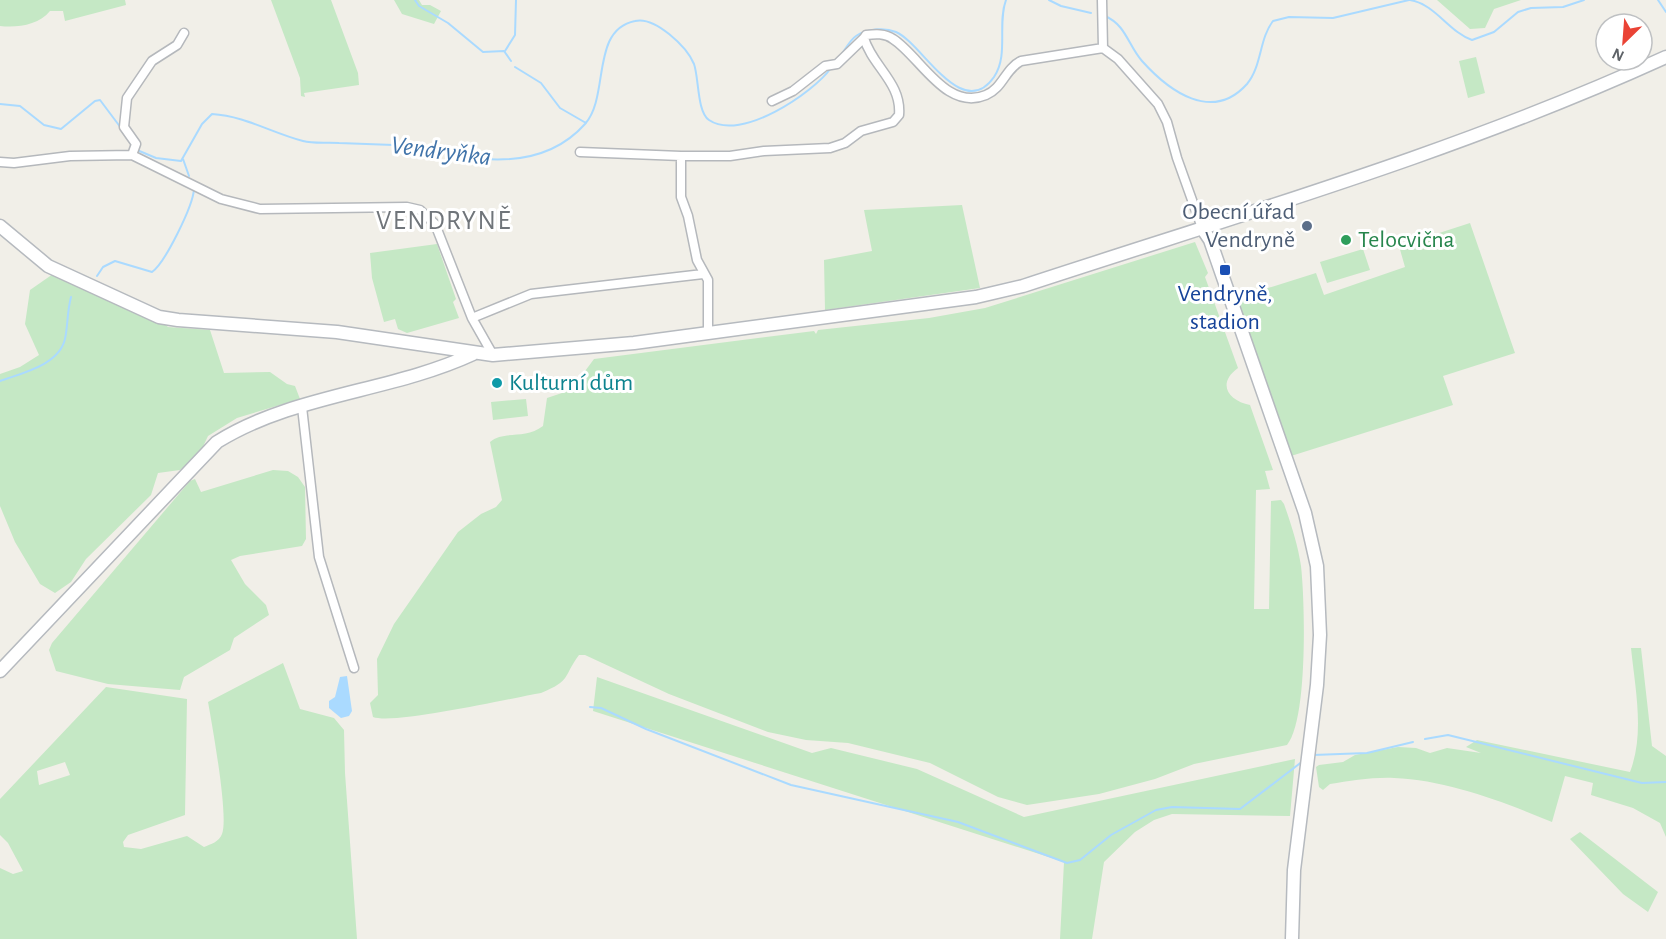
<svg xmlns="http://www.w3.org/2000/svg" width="1666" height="939" font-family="'Alegreya Sans',sans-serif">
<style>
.green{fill:#c5e8c5;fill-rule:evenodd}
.water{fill:#aadaff}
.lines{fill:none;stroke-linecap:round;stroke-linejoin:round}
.stream{stroke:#aadaff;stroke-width:2}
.street-casing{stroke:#b5b8bc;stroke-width:11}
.secondary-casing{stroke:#b6babf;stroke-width:15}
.street{stroke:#fff;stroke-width:8}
.secondary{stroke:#fff;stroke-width:12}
.service-dot{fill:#5c6f8a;stroke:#fff;stroke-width:2}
.leisure-dot{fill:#2e9e5b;stroke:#fff;stroke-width:2}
.transit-dot{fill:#1a4fb4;stroke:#fff;stroke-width:2}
.culture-dot{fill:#0f9aa8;stroke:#fff;stroke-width:2}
.labels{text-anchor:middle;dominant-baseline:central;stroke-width:6;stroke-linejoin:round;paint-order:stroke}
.service-label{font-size:24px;fill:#4e5e75;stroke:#fff;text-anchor:end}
.leisure-label{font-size:24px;fill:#27864d;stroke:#fff;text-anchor:start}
.transit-label{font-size:24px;fill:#164399;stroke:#fff}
.culture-label{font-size:24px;fill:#0d838f;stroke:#fff;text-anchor:start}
.water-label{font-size:26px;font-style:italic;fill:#4174aa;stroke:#fff}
.quarter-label{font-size:27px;letter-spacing:1.5px;fill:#70757a;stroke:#fff}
</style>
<rect width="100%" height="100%" fill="#f1efe8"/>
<path class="green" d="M0,0h125l1,5 -61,16 -2,-10h-13c-11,14 -33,17 -50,15z
M271,0h60l27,73 1,12 -55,8 1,4 -4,-1 -1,-18z
M394,0h25l3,5h8l11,6 -7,13 -32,-10z
M1437,0h84l-27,9 -9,19 -15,1z
M1476,57l9,36 -17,5 -9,-37z
M962,205l18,83 -155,22 -1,-50 48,-9 -8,-41z
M1470,223l45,130 -72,23 10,29 -162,51 -55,-158 80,-25 8,22 81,-28 -6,-21z
M1195,242l13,31 -3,4 33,91c-22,16 -9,33 12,37l23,65 -8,1 5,18 -14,1 -2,119h15l2,-108 10,-1 3,4c7,20 14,41 17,62 4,35 7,154 -14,179l-93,19 -39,15 -56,15 -72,11 -29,-8 -68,-34 -82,-20 -42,-3 -38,-8 -99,-38 -84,-39h-6c-17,23 -7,25 -38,38 -29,5 -147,32 -168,24l-3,-14 8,-8 -1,-36 17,-35 64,-92 23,-18 15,-7 6,-7 -12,-58c13,-12 35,-2 53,-16l4,-28 24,-8 23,-31 220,-28 2,3 2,-4 111,-12 56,-10z
M437,244l19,55 -3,3 6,16 -52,15 -9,-4 -3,-10 -11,3 -12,-44 -2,-25z
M1363,249l7,21 -43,13 -7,-21z
M53,274l109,47 6,6 42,3 14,43 46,-1 17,12 8,2 5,13 -63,19 -29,18 -8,17 -20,17 -22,3 -7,22 -65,64 -15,23 -16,11 -15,-9 -25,-42 -15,-36v-132l20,-7 19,-12 -14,-31 5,-34z
M526,399l2,17 -35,4 -2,-18z
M273,470l15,1 10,6 7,10 1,52 -4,7 -62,10 -9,4 14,24 21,21 3,10 -35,23 -4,12 -46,27 -4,13 -72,-6 -52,-13 -7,-21 3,-7 138,-162 5,-2 6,13z
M1631,648h10l11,98 14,10v81l-6,-14 -27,-15 -42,-13 2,-12 -28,-7 -13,46c-48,-20 -105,-42 -158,-44 -21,-1 -44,3 -64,6l-7,6 -4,-3 -3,-20 3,-2 24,-3 12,-7 43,-8 18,1 14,5 17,-5 34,5 -15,-6 11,-7 153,32c15,-39 5,-84 1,-124z
M283,663l17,46 34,9 10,12 1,43 12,166h-357v-71l13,6 10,-3 -15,-28 -8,-8v-36l106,-112 81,12 -2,116 -57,20 -5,7 1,5 17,2 46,-13 17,11c7,-3 15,-5 18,-13 7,-16 -10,-110 -14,-132zM65,762l5,13 -31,10 -2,-14z
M597,677l215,76 19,-5 86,21 107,48 271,-58 -5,57 -118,-2 -18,6 -19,12 -31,30 -12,77h-32l4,-77 -471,-151z
M1580,832l78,60 -10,20 -25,-18 -53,-55z"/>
<path class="water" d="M347,676l5,35 -3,5 -8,2 -12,-10v-7l6,-4 5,-20z"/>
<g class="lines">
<path class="stream" d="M415,0l4,6 29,17 35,29 21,-1 7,10
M1049,0l12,6 30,7
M1410,0c25,4 39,32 62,40l22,-8 24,-20 13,-4 32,-1 21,-7
M1658,0l8,12
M1105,16c21,9 23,29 37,45 27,30 70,62 105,23 15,-18 12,-45 26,-63l16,-4 44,1 76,-18
M505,51l10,-16 1,-35
M842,54c4,-6 8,-14 14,-18 10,-7 28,-9 40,-4 26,11 66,91 98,45 15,-22 3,-53 12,-77
M515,67l26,16 19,25 26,15
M0,104l20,2 24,19 17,4 34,-28 5,-1 21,28
M137,150l19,8 25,3 21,-37 10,-10c33,2 60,19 91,27 11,3 25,1 36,2 27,1 55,2 82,3 14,0 25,7 39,10 45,8 93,4 125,-32 25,-28 5,-94 50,-103 20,-5 52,26 59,43 5,14 3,48 15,56 32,22 104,-27 122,-52
M183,159l6,17
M97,276l6,-9 12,-6 37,11c13,-9 41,-66 42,-83
M0,381c22,-8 59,-16 65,-42 3,-14 2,-27 6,-42
M590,707l11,1 45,21 145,56 167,37 109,41 13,-3 31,-25 45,-25 16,-3 68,2 63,-48
M1425,739l23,-4 194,48 24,-1
M1313,755l54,-2 46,-11"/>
<g class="street-casing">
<path id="street" d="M1102,0l1,48 15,11 40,45 9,18 10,36 25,70
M772,101l21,-10 32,-25 12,-2 27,-26
M580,152l101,4
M132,155l4,-11 -12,-17 3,-29 25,-37 25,-16 7,-12
M0,162l14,1 56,-7 62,-1 89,44 39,10 147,-2 13,3 15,14 37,94 21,37
M472,318l59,-24 172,-20
M708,334v-54l-11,-20 -9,-44 -7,-19v-41h49l34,-5 66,-3 15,-5 16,-12 32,-9 6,-7c3,-32 -27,-49 -35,-77l2,-3c9,-1 19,-2 27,4 27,17 53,73 93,56 17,-7 19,-26 35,-34l82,-13
M302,407l17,150 35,111"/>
</g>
<g class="secondary-casing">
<path id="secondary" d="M0,226l48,40 111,51 19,3 159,12 156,23 141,-12 290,-39 52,-7 47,-11c216,-71 435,-134 643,-229
M1202,228l8,12 95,273 12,53 3,69 -3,50 -23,185 -2,69
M0,671l217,-229c77,-48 174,-50 256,-88"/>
</g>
<use href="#street" class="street"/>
<use href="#secondary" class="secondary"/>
</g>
<circle class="service-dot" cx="1307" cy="226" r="6"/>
<circle class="leisure-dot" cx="1346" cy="240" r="6"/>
<rect class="transit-dot" x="1219" y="264" width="12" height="12" rx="3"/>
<circle class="culture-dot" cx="497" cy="383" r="6"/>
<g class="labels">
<g class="service-label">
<text x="1295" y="212">Obecní úřad<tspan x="1295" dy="28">Vendryně</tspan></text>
</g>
<g class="leisure-label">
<text x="1358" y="240">Telocvična</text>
</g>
<g class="transit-label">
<text x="1225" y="294">Vendryně,<tspan x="1225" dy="28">stadion</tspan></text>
</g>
<g class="culture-label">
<text x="509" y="383">Kulturní dům</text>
</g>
<g class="water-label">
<text transform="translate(441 151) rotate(7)">Vendryňka</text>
</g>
<g class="quarter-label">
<text x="444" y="220">VENDRYNĚ</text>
</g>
</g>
<g transform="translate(1624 42) rotate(205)"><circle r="28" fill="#ffffff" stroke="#bfc1c3" stroke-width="1.5"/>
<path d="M0-4.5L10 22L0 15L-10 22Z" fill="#ea4335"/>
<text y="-9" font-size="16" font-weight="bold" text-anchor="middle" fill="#5f6368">N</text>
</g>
</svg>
